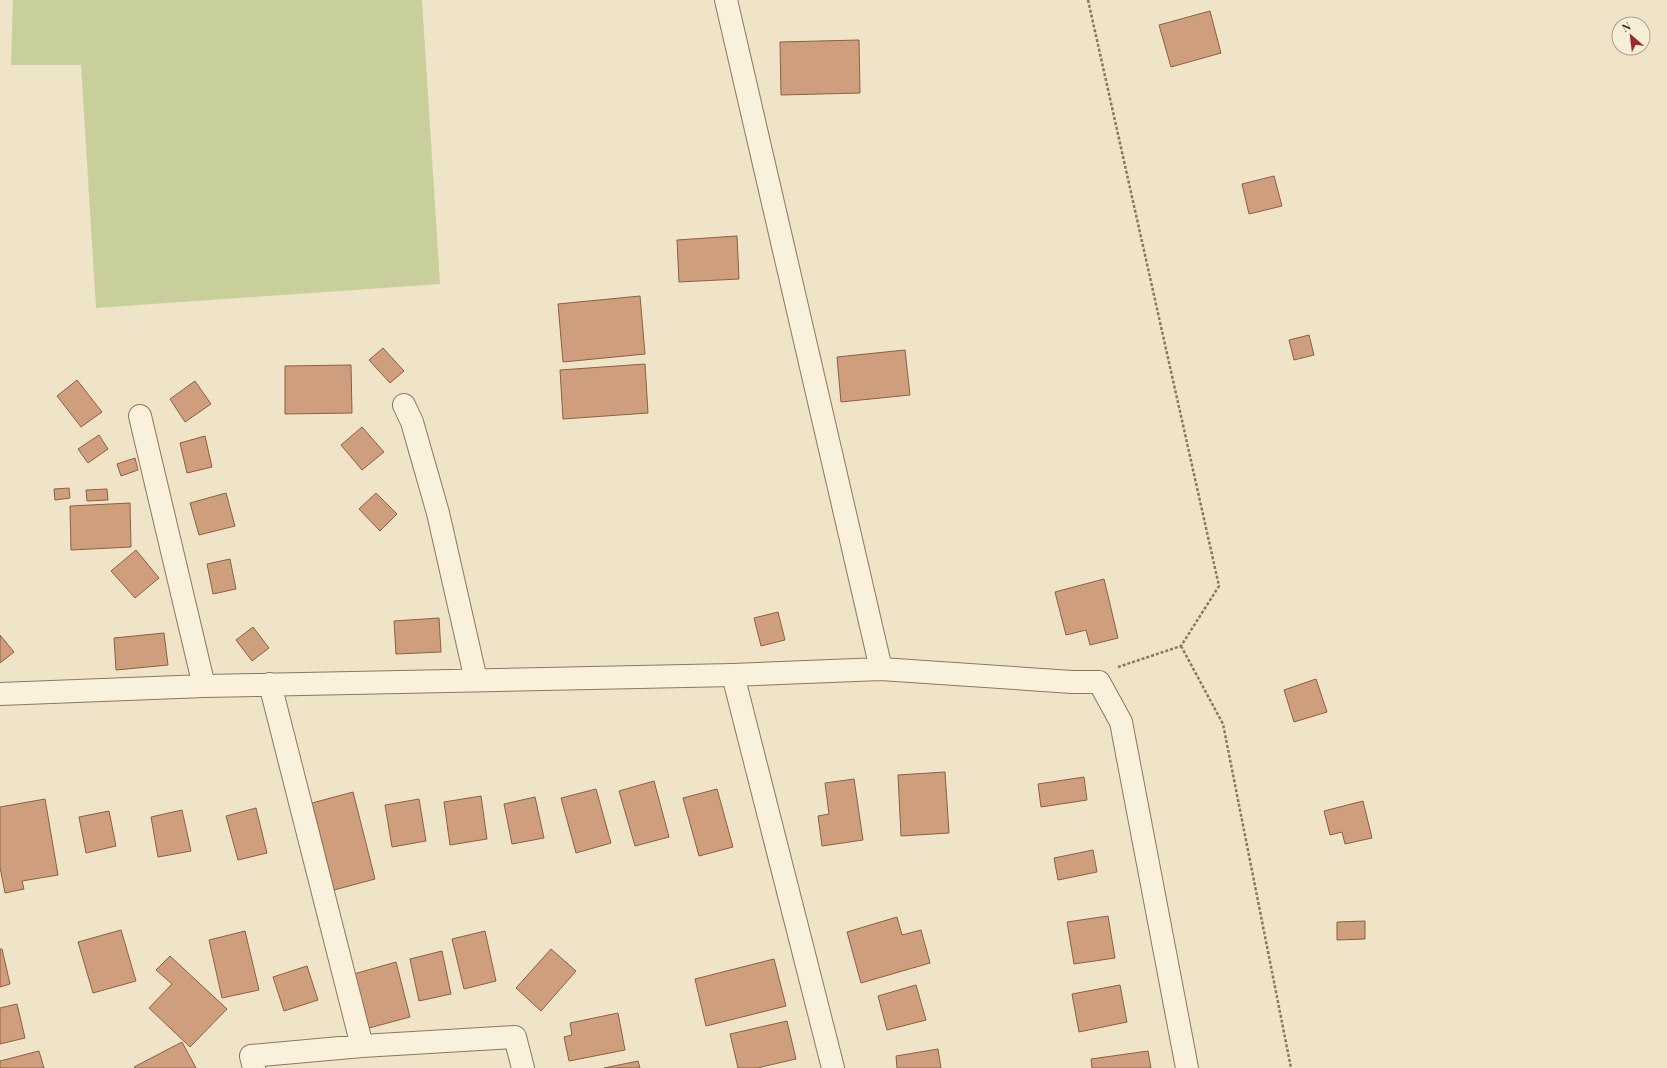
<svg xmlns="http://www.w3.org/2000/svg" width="1667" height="1068" font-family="'Playfair Display',serif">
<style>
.green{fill:#c9cf9b}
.building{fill:#cf9f7d;stroke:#8d5f41}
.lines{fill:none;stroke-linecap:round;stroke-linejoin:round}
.minor-casing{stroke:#8d765c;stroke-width:24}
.path{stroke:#8d765c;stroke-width:2.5;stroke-dasharray:3 2;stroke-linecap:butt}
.minor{stroke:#faf1dc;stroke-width:22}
</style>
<rect width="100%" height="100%" fill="#f0e4c8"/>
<path class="green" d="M13,0h409l18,284 -344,24 -15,-243h-70z"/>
<path class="building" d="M1210,11l11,42 -50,14 -12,-42z
M859,40l1,53 -79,2 -1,-53z
M1274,176l8,30 -33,8 -7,-30z
M737,236l2,43 -60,3 -2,-42z
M640,296l5,58 -82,8 -5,-58z
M1309,335l5,20 -20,5 -5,-20z
M383,348l21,23 -14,12 -21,-23z
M905,350l5,45 -69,7 -4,-45z
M645,364l3,49 -85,6 -3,-49z
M351,365l1,48 -67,1v-48z
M77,380l25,32 -21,15 -24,-31z
M195,381l16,23 -26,18 -15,-23z
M362,427l22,25 -22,18 -21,-25z
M99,435l9,14 -20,14 -10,-14z
M205,436l7,31 -25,6 -7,-30z
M135,458l3,12 -17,6 -4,-12z
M69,488l1,10 -15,2 -1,-11z
M107,489l1,11 -21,1 -1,-11z
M226,493l9,33 -36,9 -9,-32z
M376,493l21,21 -17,17 -21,-22z
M130,503l1,44 -60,3 -1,-44z
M136,550l23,28 -24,20 -24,-27z
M230,559l6,30 -23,5 -6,-30z
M1104,579l14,59 -28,7 -4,-15 -20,5 -11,-43z
M778,612l7,28 -24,6 -7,-28z
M439,618l2,34 -45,2 -2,-33z
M253,627l16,21 -17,13 -16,-21z
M164,633l4,32 -52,5 -2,-32z
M0,635l14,17 -14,11z
M1316,679l11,33 -33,10 -10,-32z
M945,772l4,61 -48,3 -3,-61z
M1084,777l3,23 -46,7 -3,-23z
M854,779l9,61 -41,6 -4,-30 11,-2 -4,-31z
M654,781l15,56 -34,9 -16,-55z
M596,789l15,54 -35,10 -15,-55z
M717,789l16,58 -34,9 -16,-58z
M353,792l22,87 -41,11 -22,-87z
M481,796l6,43 -37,6 -6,-43z
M535,797l9,41 -32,6 -8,-40z
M45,799l13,76 -36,6 2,8 -19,4 -5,-26v-60z
M419,799l7,42 -34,6 -7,-42z
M1363,801l9,37 -27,6 -3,-12 -12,3 -6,-24z
M256,808l11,45 -29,7 -12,-44z
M182,810l9,41 -33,6 -7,-40z
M109,811l7,35 -30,7 -7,-36z
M1093,850l4,22 -39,8 -4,-22z
M1108,916l7,42 -41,6 -7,-42z
M897,917l5,18 19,-5 9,33 -69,20 -14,-51z
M1365,921v18l-28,1v-18z
M121,930l15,51 -43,12 -15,-51z
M245,931l14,59 -37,8 -13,-58z
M485,931l11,50 -32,8 -12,-50z
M0,949h2l8,35 -10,3z
M551,949l25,22 -35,40 -25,-23z
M442,951l9,43 -32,7 -9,-42z
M170,956l57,53 -37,38 -41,-39 23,-24 -16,-14z
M774,959l12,47 -80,20 -11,-47z
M396,962l14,55 -41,11 -15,-54z
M307,966l11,34 -34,11 -11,-34z
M916,985l10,35 -39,10 -9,-34z
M1120,985l7,37 -48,10 -7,-38z
M17,1004l8,34 -25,6v-36z
M618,1013l7,37 -56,11 -5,-24 8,-2 -2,-12z
M787,1021l9,38 -39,9h-19l-8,-34z
M182,1042l14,26h-61l-1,-1z
M938,1049l3,19h-44l-1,-12z
M39,1051l5,17h-44v-7z
M1148,1051l3,17h-59l-1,-9z
M638,1061l2,7h-36z"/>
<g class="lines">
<g class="minor-casing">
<path id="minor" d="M726,0l155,669
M404,405l8,17 26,91 38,167
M140,416l64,270
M733,675l100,393
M270,684l92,362
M0,694l204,-8 529,-11 148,-6 191,13h27l22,40 66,346
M254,1068l-3,-12 111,-10 153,-9 8,31"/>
</g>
<path class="path" d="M1088,0l131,586 -38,60 -63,21
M1181,646l42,78 68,344"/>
<use href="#minor" class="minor"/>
</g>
<g transform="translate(1631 36) rotate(332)"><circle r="19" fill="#f7eed8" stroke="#ada18e"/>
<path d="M0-3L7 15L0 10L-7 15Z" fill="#9e2a2b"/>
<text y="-6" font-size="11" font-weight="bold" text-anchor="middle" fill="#3d2e20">N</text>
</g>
</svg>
